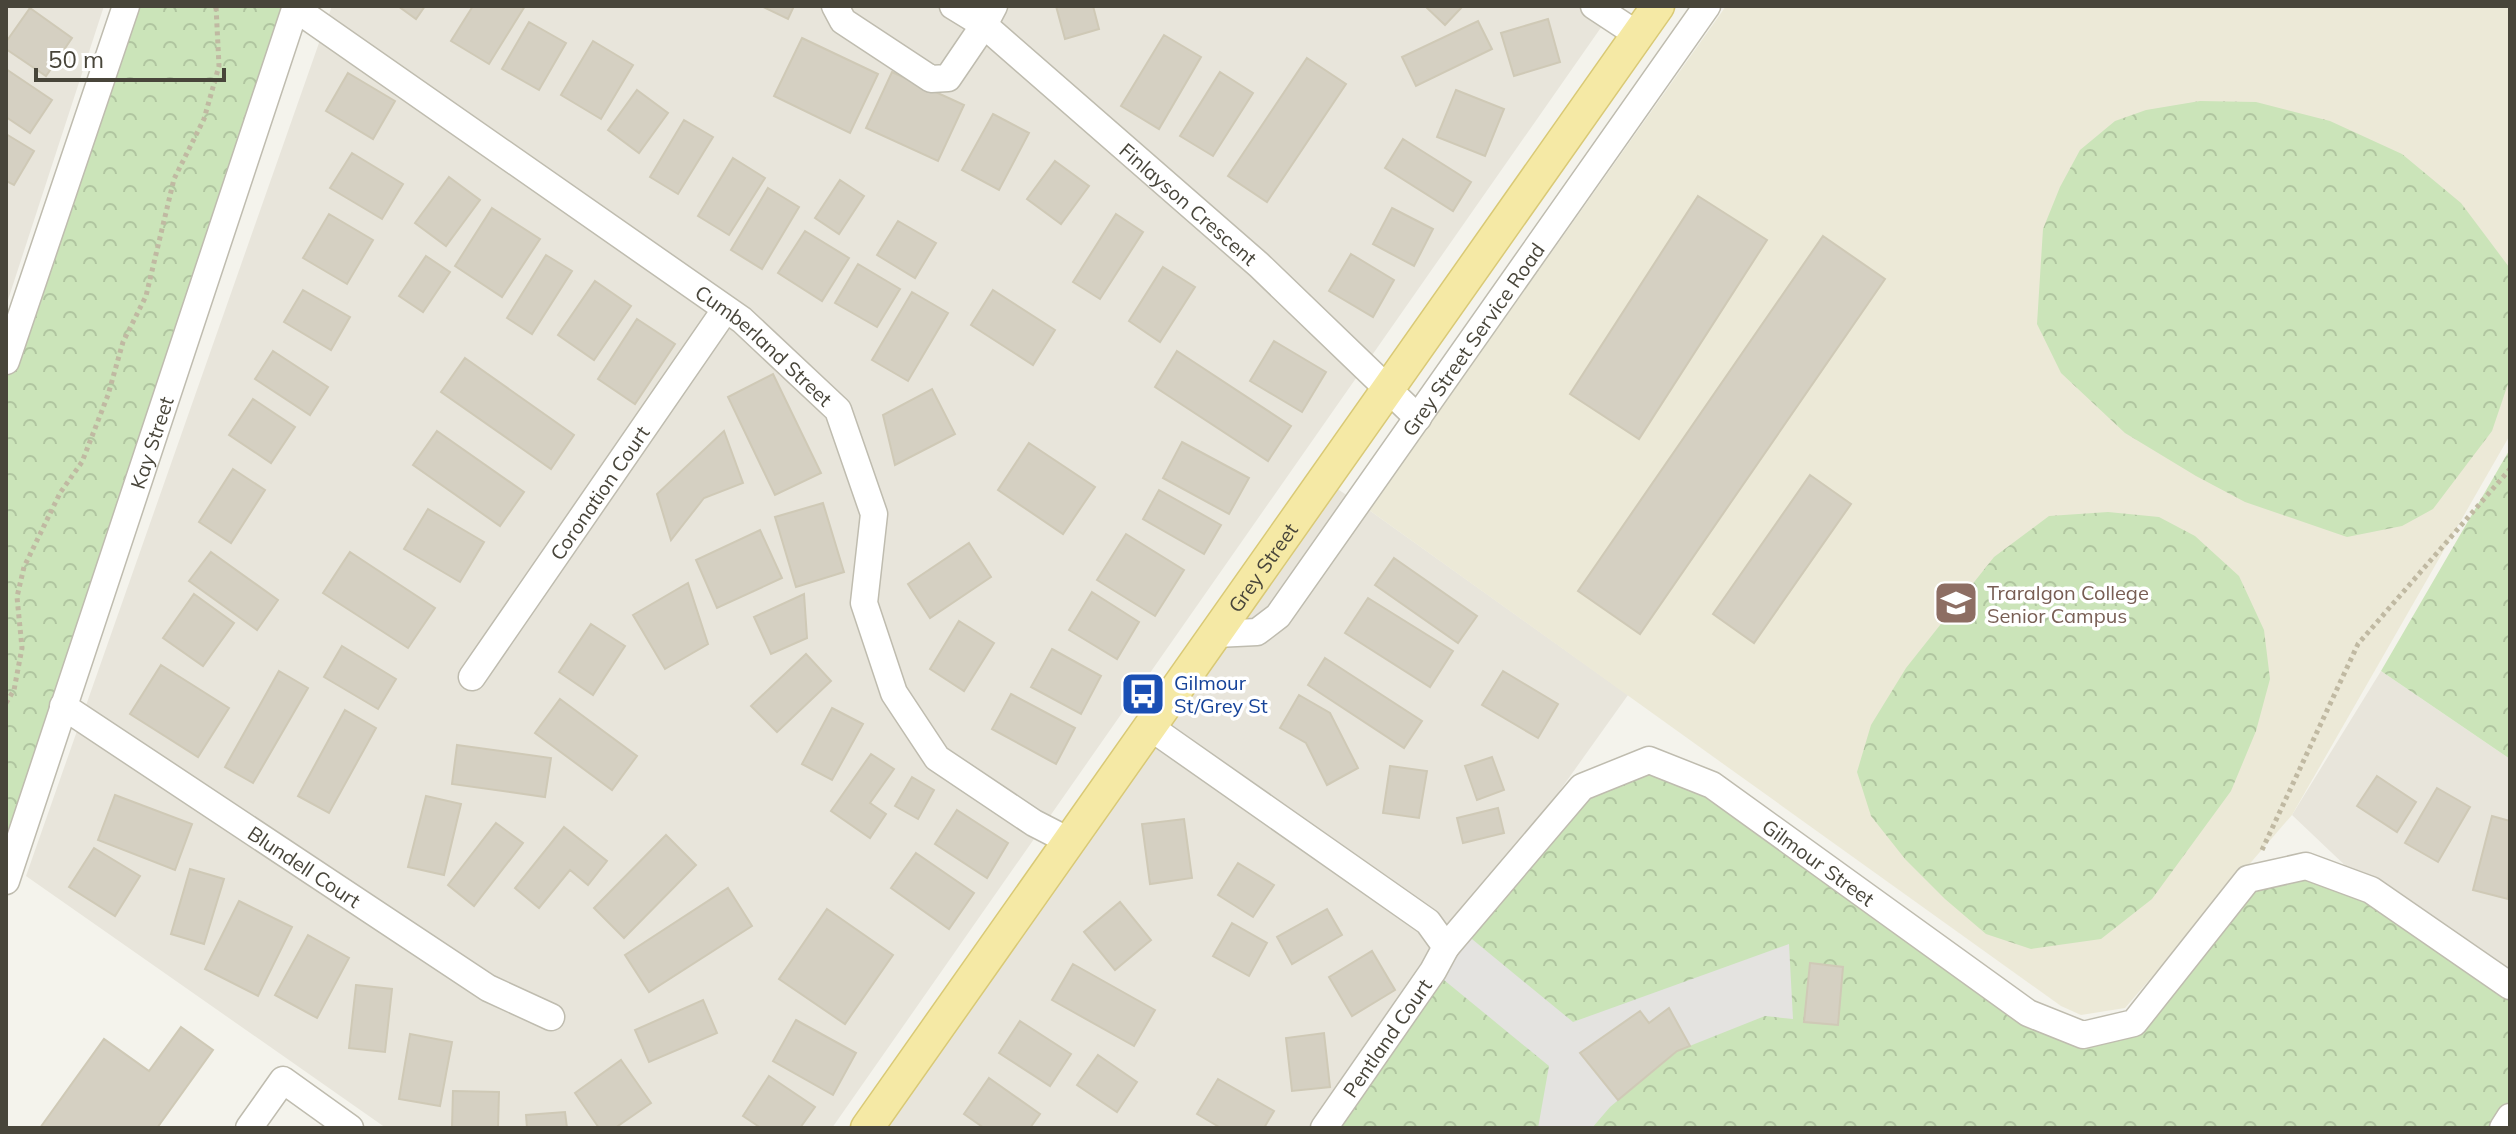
<svg xmlns="http://www.w3.org/2000/svg" width="2516" height="1134" font-family="Mulish,sans-serif">
<style>
.residential{fill:#e8e5db}
.education{fill:#ece9d7}
.park{fill:url(#park-crowns)}
.parking{fill:#e4e3e0}
.building{fill:#d5d0c2;stroke:#cfc9b6;stroke-width:2}
.lines{fill:none;stroke-linecap:round;stroke-linejoin:round}
.minor-casing{stroke:#bfbcaf;stroke-width:29}
.major-casing{stroke:#d9c976;stroke-width:35}
.path{stroke:#c0b9a2;stroke-width:5;stroke-dasharray:4 4;stroke-linecap:butt}
.minor{stroke:#fff;stroke-width:26}
.major{stroke:#f5e9a5;stroke-width:32}
.labels{text-anchor:middle;dominant-baseline:central;stroke-width:7;stroke-linejoin:round;paint-order:stroke}
.street-label{font-size:20px;fill:#48453a;stroke:#fff}
.education-label{font-size:20px;fill:#785e54;stroke:#fff;text-anchor:start}
.transit-label{font-size:20px;fill:#164399;stroke:#fff;text-anchor:start}
</style>
<defs>
<pattern id="park-crowns" width="20" height="18" patternUnits="userSpaceOnUse" patternTransform="scale(2)"><rect width="20" height="18" fill="#cbe4b9"/><path d="M2 6a3 3 0 1 1 6 0M12 15a3 3 0 1 1 6 0" fill="none" stroke="#b0c5a0"/></pattern>
</defs>
<rect width="100%" height="100%" fill="#f4f3ec"/>
<path class="residential" d="M6,6h98l-98,300z
M332,6h1284l-784,1122h-446l-360,-252z
M1324,480l45,30 259,185 -309,433h-452z
M2381,671l129,88v227l-139,-96 -79,-75z"/>
<path class="education" d="M1726,6h784v429l-218,380 -167,193 -44,7 -20,-9 -692,-496z"/>
<path class="park" d="M126,6h170l-290,880v-525z
M2200,101l56,1 74,19 72,33 59,49 48,64 1,111 -18,53 -59,78 -31,17 -55,11 -102,-35 -49,-26 -71,-43 -64,-60 -24,-49 6,-95 17,-42 20,-37 35,-29 31,-11z
M2510,449v310l-129,-88z
M2108,512l51,5 36,19 44,40 25,54 6,49 -14,52 -25,60 -79,108 -51,40 -70,10 -45,-15 -41,-35 -40,-40 -34,-43 -14,-44 14,-47 35,-57 88,-111 55,-41z
M1649,760l434,275 51,-12 114,-144 58,-13 204,120v131l-7,11h-1179l258,-341z"/>
<path class="parking" d="M1461,930l112,92 216,-78 4,75 -28,-3 -88,35 -67,56 -18,21h-54l11,-62 -116,-95z"/>
<path class="building" d="M398,6h27l-9,13z
M473,6h52l-36,58 -38,-23z
M761,6h33l-6,13z
M1056,6h37l6,23 -34,10z
M1425,6h38l-18,19z
M30,8l42,30 -26,38 -40,-27v-7z
M1548,19l12,43 -46,14 -13,-43z
M1478,21l14,28 -76,37 -14,-29z
M529,22l37,21 -27,47 -37,-21z
M1164,35l37,22 -42,72 -38,-23z
M802,38l76,36 -28,59 -76,-37z
M593,41l40,24 -32,54 -40,-24z
M1307,58l39,26 -79,118 -39,-26z
M6,69l46,31 -22,33 -24,-16z
M892,72l72,33 -26,56 -72,-33z
M1220,72l33,21 -40,63 -33,-20z
M348,73l47,28 -22,38 -47,-28z
M637,90l31,23 -29,40 -31,-23z
M1456,90l48,19 -19,47 -48,-19z
M993,114l36,19 -30,57 -37,-20z
M684,120l29,17 -35,57 -28,-17z
M6,134l28,17 -20,34 -8,-4z
M1403,139l68,43 -18,29 -68,-43z
M352,153l51,31 -21,35 -52,-31z
M733,158l32,20 -36,57 -31,-19z
M1055,161l34,25 -28,38 -34,-25z
M449,177l31,23 -34,46 -31,-23z
M840,180l24,16 -25,38 -24,-16z
M768,188l31,19 -37,62 -31,-19z
M1698,196l69,44 -128,199 -69,-45z
M492,208l48,31 -38,58 -47,-31z
M1392,208l41,21 -19,37 -41,-22z
M329,214l44,26 -26,44 -44,-26z
M1116,214l27,18 -43,67 -27,-17z
M898,221l38,22 -21,35 -38,-23z
M805,231l44,27 -27,43 -44,-28z
M1823,236l62,43 -245,355 -62,-43z
M1351,254l43,26 -21,37 -44,-26z
M546,255l26,16 -40,63 -25,-16z
M426,256l24,16 -27,40 -24,-16z
M858,264l42,25 -23,38 -42,-24z
M1163,267l32,20 -35,55 -31,-21z
M595,281l36,25 -37,54 -36,-25z
M303,290l47,27 -19,33 -47,-28z
M993,290l62,40 -22,35 -62,-40z
M912,292l36,21 -40,68 -36,-21z
M637,319l38,25 -40,60 -37,-25z
M1274,341l52,31 -24,40 -52,-31z
M273,351l55,36 -18,28 -55,-36z
M1177,351l114,75 -23,35 -113,-74z
M465,358l109,77 -23,34 -110,-77z
M773,374l48,99 -46,22 -47,-98z
M932,389l23,45 -60,31 -12,-50z
M253,399l42,28 -24,36 -42,-28z
M437,431l87,61 -24,34 -87,-61z
M724,431l19,52 -39,15 -33,42 -14,-46z
M1182,442l67,36 -20,36 -66,-36z
M1029,443l66,44 -32,47 -65,-44z
M233,469l32,21 -34,53 -32,-21z
M1810,475l41,29 -97,139 -41,-29z
M1159,490l62,35 -17,29 -61,-35z
M823,503l21,69 -48,15 -21,-70z
M428,509l56,33 -24,40 -56,-33z
M760,530l22,48 -65,30 -21,-48z
M1126,534l58,36 -29,46 -58,-36z
M969,543l22,34 -61,41 -22,-34z
M211,552l67,48 -21,30 -68,-49z
M350,552l85,56 -27,40 -85,-55z
M1394,558l83,58 -19,27 -83,-58z
M688,583l20,61 -43,25 -32,-54z
M1092,592l47,30 -22,37 -48,-29z
M194,594l40,29 -31,43 -40,-28z
M804,594l3,44 -36,16 -17,-37z
M1368,598l85,53 -23,36 -85,-54z
M959,621l35,22 -30,48 -34,-22z
M591,624l34,22 -32,49 -34,-23z
M342,646l54,33 -18,30 -54,-32z
M1052,649l49,27 -20,38 -50,-27z
M806,654l25,27 -54,51 -26,-26z
M1325,658l97,63 -18,27 -96,-63z
M161,665l68,43 -31,49 -68,-43z
M279,671l29,17 -55,95 -28,-16z
M1503,671l55,33 -20,34 -56,-33z
M1011,694l64,34 -19,36 -64,-35z
M1299,695l31,18 28,55 -31,17 -21,-42 -26,-15z
M560,699l77,57 -25,34 -77,-57z
M832,708l31,16 -31,56 -30,-16z
M345,710l31,18 -47,85 -31,-17z
M457,745l94,13 -6,39 -93,-13z
M871,754l23,15 -24,34 16,11 -16,24 -39,-27z
M1492,757l12,33 -27,10 -12,-34z
M1390,766l37,5 -8,47 -36,-5z
M2377,776l39,26 -19,30 -40,-26z
M912,777l22,13 -16,29 -23,-13z
M2437,788l33,19 -32,55 -33,-19z
M115,795l77,29 -17,46 -77,-30z
M426,796l35,8 -17,71 -36,-8z
M1498,808l6,25 -41,10 -6,-25z
M957,810l51,33 -21,35 -52,-34z
M2492,816l18,5 -2,78 -35,-9z
M1184,819l8,59 -42,6 -8,-60z
M496,823l27,20 -49,63 -26,-21z
M564,827l43,34 -19,24 -18,-15 -31,38 -24,-20z
M666,835l30,30 -72,73 -30,-30z
M94,848l46,28 -25,40 -46,-29z
M916,853l58,40 -25,36 -58,-41z
M1238,863l36,22 -21,32 -35,-22z
M190,869l34,10 -20,65 -33,-10z
M728,888l24,38 -103,66 -24,-37z
M239,901l53,26 -34,69 -53,-27z
M1120,902l31,38 -36,30 -31,-38z
M827,909l66,46 -48,69 -66,-45z
M1327,909l15,26 -50,29 -15,-27z
M1232,923l35,20 -18,33 -36,-20z
M308,935l41,23 -32,60 -42,-23z
M1372,951l23,39 -43,26 -23,-39z
M1810,963l33,4 -5,58 -34,-3z
M1073,964l82,46 -21,36 -82,-46z
M356,985l36,4 -7,63 -36,-4z
M703,1000l14,33 -68,29 -14,-32z
M1669,1008l21,38 -13,5 -59,49 -38,-47 60,-42 9,12z
M796,1020l60,33 -23,42 -60,-34z
M1020,1021l51,33 -21,32 -51,-33z
M181,1027l32,23 -56,78h-117l64,-89 45,32z
M1324,1033l6,54 -38,4 -6,-53z
M410,1034l42,8 -12,64 -41,-7z
M1098,1055l39,27 -20,30 -40,-27z
M621,1060l30,43 -36,25h-16l-24,-35z
M769,1076l46,31 -15,21h-39l-18,-12z
M989,1078l51,36 -10,14h-46l-20,-14z
M1218,1079l56,32 -10,17h-43l-24,-14z
M453,1091l46,1 -1,36h-46z
M565,1112l2,16h-40l-1,-13z"/>
<g class="lines">
<g class="minor-casing">
<g id="minor">
<path d="M835,6l8,15 88,58 17,-1 36,-53 10,-19"/>
<path id="s1" d="M953,6l31,19 275,240 159,153"/>
<path d="M1594,6l44,29"/>
<path id="s2" d="M295,8l447,312 96,90 36,104 -10,89 30,90 43,65 97,65 35,18"/>
<path d="M6,361l120,-355"/>
<path id="s3" d="M1216,634l41,-2 21,-16 429,-610"/>
<path id="s4" d="M472,677l253,-367"/>
<path id="s5" d="M63,706l425,282 63,29"/>
<path id="s6" d="M1150,727l278,195 18,25 136,-160 67,-27 63,25 316,228 55,22 51,-12 114,-144 58,-13 65,24 139,96"/>
<path id="s7" d="M6,881l290,-875"/>
<path d="M249,1128l34,-48 67,48"/>
<path id="s8" d="M1324,1128l109,-157 13,-24"/>
<path d="M2503,1128l7,-11"/>
</g>
</g>
<g class="major-casing">
<g id="major">
<path id="s9" d="M867,1128l791,-1122"/>
</g>
</g>
<path class="path" d="M6,703l8,-13 8,-42 -5,-51 7,-30 36,-74 22,-31 26,-67 15,-53 23,-46 28,-117 30,-60 15,-53 -3,-60
M2262,850l96,-206 152,-175"/>
<use href="#minor" class="minor"/>
<use href="#major" class="major"/>
</g>
<defs>
<g id="school-square" transform="scale(2.3)"><rect x="-9" y="-9" width="18" height="18" rx="4" fill="#8d6e63" stroke="#fff"/><path d="M0-5L7-2L0 1L-7-2ZM-4 1L0 2.5L4 1V4Q0 6-4 4Z" fill="#fff"/></g>
<g id="bus-square" transform="scale(2.3)"><rect x="-9" y="-9" width="18" height="18" rx="4" fill="#1a4fb4" stroke="#fff"/><path d="M-5-6H5V4H4V6H2V4H-2V6H-4V4H-5ZM-3.5-4V0h7V-4ZM-3.5 1.2v1.5H-2V1.2ZM2 1.2v1.5H3.5V1.2Z" fill="#fff"/></g>
</defs>
<g fill-rule="evenodd">
<use href="#school-square" x="1956" y="603"/>
<use href="#bus-square" x="1143" y="694"/>
</g>
<g class="labels">
<g class="street-label">
<text stroke="none"><textPath href="#s1" startOffset="308">Finlayson Crescent</textPath></text>
<text stroke="none"><textPath href="#s3" startOffset="406">Grey Street Service Road</textPath></text>
<text stroke="none"><textPath href="#s2" startOffset="578">Cumberland Street</textPath></text>
<text stroke="none"><textPath href="#s7" startOffset="462">Kay Street</textPath></text>
<text stroke="none"><textPath href="#s4" startOffset="224">Coronation Court</textPath></text>
<text stroke="none"><textPath href="#s9" startOffset="686">Grey Street</textPath></text>
<text stroke="none"><textPath href="#s6" startOffset="852">Gilmour Street</textPath></text>
<text stroke="none"><textPath href="#s5" startOffset="290">Blundell Court</textPath></text>
<text stroke="none"><textPath href="#s8" startOffset="110">Pentland Court</textPath></text>
</g>
<g class="education-label">
<text x="1987" y="592">Traralgon College<tspan x="1987" dy="23">Senior Campus</tspan></text>
</g>
<g class="transit-label">
<text x="1174" y="682">Gilmour<tspan x="1174" dy="23">St/Grey St</tspan></text>
</g>
</g>
<rect width="2516" height="1134" fill="none" stroke="#48453a" stroke-width="16"/>
<path d="M36 68v12h188v-12" fill="none" stroke="#48453a" stroke-width="4"/>
<text x="48" y="68" font-size="24" fill="#48453a" stroke="#ffffff" stroke-width="6" paint-order="stroke">50 m</text>
</svg>
